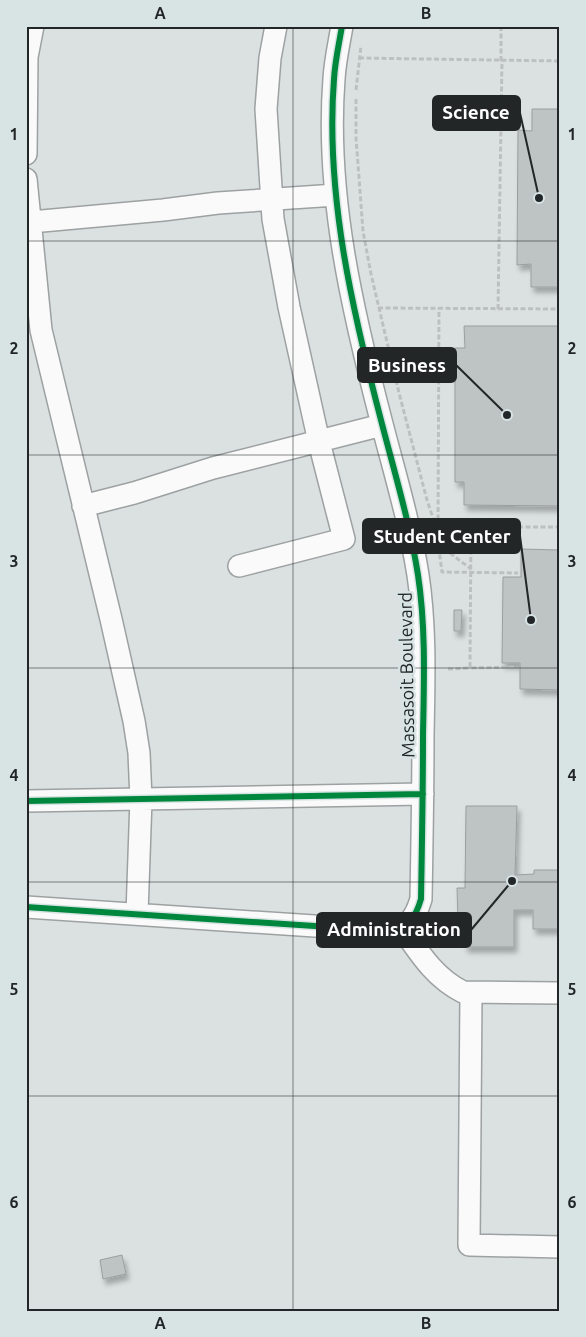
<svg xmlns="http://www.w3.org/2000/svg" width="586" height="1337" font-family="Ubuntu,sans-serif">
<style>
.building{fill:#bec3c3;stroke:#9a9e9e;filter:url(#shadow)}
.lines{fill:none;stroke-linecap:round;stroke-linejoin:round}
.minor-casing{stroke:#9da1a1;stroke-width:24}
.path{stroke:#bdc0c0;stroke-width:3;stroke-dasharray:5 2.5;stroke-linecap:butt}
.minor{stroke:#fafafa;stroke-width:21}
.cycleway-casing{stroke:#d8e4e4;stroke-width:9}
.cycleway{stroke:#00873e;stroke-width:6}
.grid{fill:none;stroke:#222626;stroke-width:1;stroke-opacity:0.55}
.labels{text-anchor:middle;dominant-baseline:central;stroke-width:5;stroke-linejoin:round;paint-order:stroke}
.street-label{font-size:18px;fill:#222626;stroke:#d8e4e4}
.leader{fill:none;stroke:#222626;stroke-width:2}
.callout-dot{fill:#222626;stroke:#d8e4e4;stroke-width:2}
.callout{fill:#222626;stroke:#222626;stroke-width:2}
.callout-label{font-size:19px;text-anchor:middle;font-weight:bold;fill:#fff}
.neatline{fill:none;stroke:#222626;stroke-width:2}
.grid-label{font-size:16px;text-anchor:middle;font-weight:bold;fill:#222626}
</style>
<defs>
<filter id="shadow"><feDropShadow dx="3" dy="5.5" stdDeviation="2.5" flood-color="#0004"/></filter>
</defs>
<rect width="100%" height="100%" fill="#dbe1e1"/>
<path class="building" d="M532,109h28v178h-29v-23l-14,1 1,-135 14,1z
M464,326h96v180l-96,-1v-23h-9v-134h10z
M521,549l39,1v140l-40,-1v-26h-18l1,-86h18z
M454,610h8l-1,21h-7z
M466,806h51l-2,69 19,-1v-4h26v59h-27v-19h-19v37h-49v-28h-7l-1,-31h8z
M122,1255l4,19 -23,5 -3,-19z"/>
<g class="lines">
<g class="minor-casing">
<path id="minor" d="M26,154l1,-97 6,-31
M26,179l15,151 70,289 23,102 5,32 2,46 -4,115
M31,222l132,-12 55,-7 118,-8
M83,506l51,-13 79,-25 169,-43
M239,566l105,-27 -25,-97 -30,-135 -16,-88 -7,-110 4,-51 6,-32
M26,801l397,-7
M26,907l364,24c19,-3 26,-15 31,-32 1,-55 2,-109 2,-164 1,-53 3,-107 -5,-160 -8,-51 -23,-101 -36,-151 -29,-111 -57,-229 -48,-345 1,-18 5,-35 8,-53
M402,928c18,26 33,50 61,64l97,1
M471,993l-2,252 91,2"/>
</g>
<path class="path" d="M359,58l201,3
M501,61v-35
M356,90l5,-44
M356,99v39l7,93 8,43 28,119 28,107 9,27 6,45 76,1
M378,308l182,1
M498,309l4,-248
M428,527h132
M438,527l1,-219
M471,527l-1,141 47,-1
M438,544l33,25
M448,669l22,-1"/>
<use href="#minor" class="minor"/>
<g class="cycleway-casing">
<path id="cycleway" d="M26,801l397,-7
M26,907l364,24c19,-3 26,-15 31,-32 1,-55 2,-109 2,-164 1,-53 3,-107 -5,-160 -8,-51 -23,-101 -36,-151 -29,-111 -57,-229 -48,-345 1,-18 5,-35 8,-53"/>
</g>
<use href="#cycleway" class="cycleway"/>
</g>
<path class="grid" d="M293,26v1285M26,241h534M26,455h534M26,668h534M26,882h534M26,1096h534"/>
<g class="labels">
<g class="street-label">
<text transform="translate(406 675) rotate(-91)">Massasoit Boulevard</text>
</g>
</g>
<path class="leader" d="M539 198L520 113M507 415L456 365M531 620L520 536M512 881L471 930"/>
<g class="callout-dot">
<circle cx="539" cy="198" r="5"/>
<circle cx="507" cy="415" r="5"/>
<circle cx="531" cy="620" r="5"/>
<circle cx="512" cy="881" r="5"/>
</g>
<g class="callout">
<rect x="433" y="96" width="87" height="34" rx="5"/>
<rect x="358" y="348" width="98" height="34" rx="5"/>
<rect x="363" y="519" width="157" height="34" rx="5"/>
<rect x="317" y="913" width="154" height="34" rx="5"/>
</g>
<g class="callout-label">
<text x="476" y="119">Science</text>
<text x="407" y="372">Business</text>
<text x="442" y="543">Student Center</text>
<text x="394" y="936">Administration</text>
</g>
<rect width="586" height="1337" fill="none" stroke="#d8e4e4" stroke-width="55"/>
<rect x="28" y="28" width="530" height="1282" class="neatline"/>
<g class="grid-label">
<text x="160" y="19">A</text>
<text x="426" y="19">B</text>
<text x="14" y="140">1</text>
<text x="572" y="140">1</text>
<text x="14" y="354">2</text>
<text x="572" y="354">2</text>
<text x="14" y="567">3</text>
<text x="572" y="567">3</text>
<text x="14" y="781">4</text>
<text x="572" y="781">4</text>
<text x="14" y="995">5</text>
<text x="572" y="995">5</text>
<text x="14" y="1208">6</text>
<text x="572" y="1208">6</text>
<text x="160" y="1329">A</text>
<text x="426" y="1329">B</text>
</g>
</svg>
